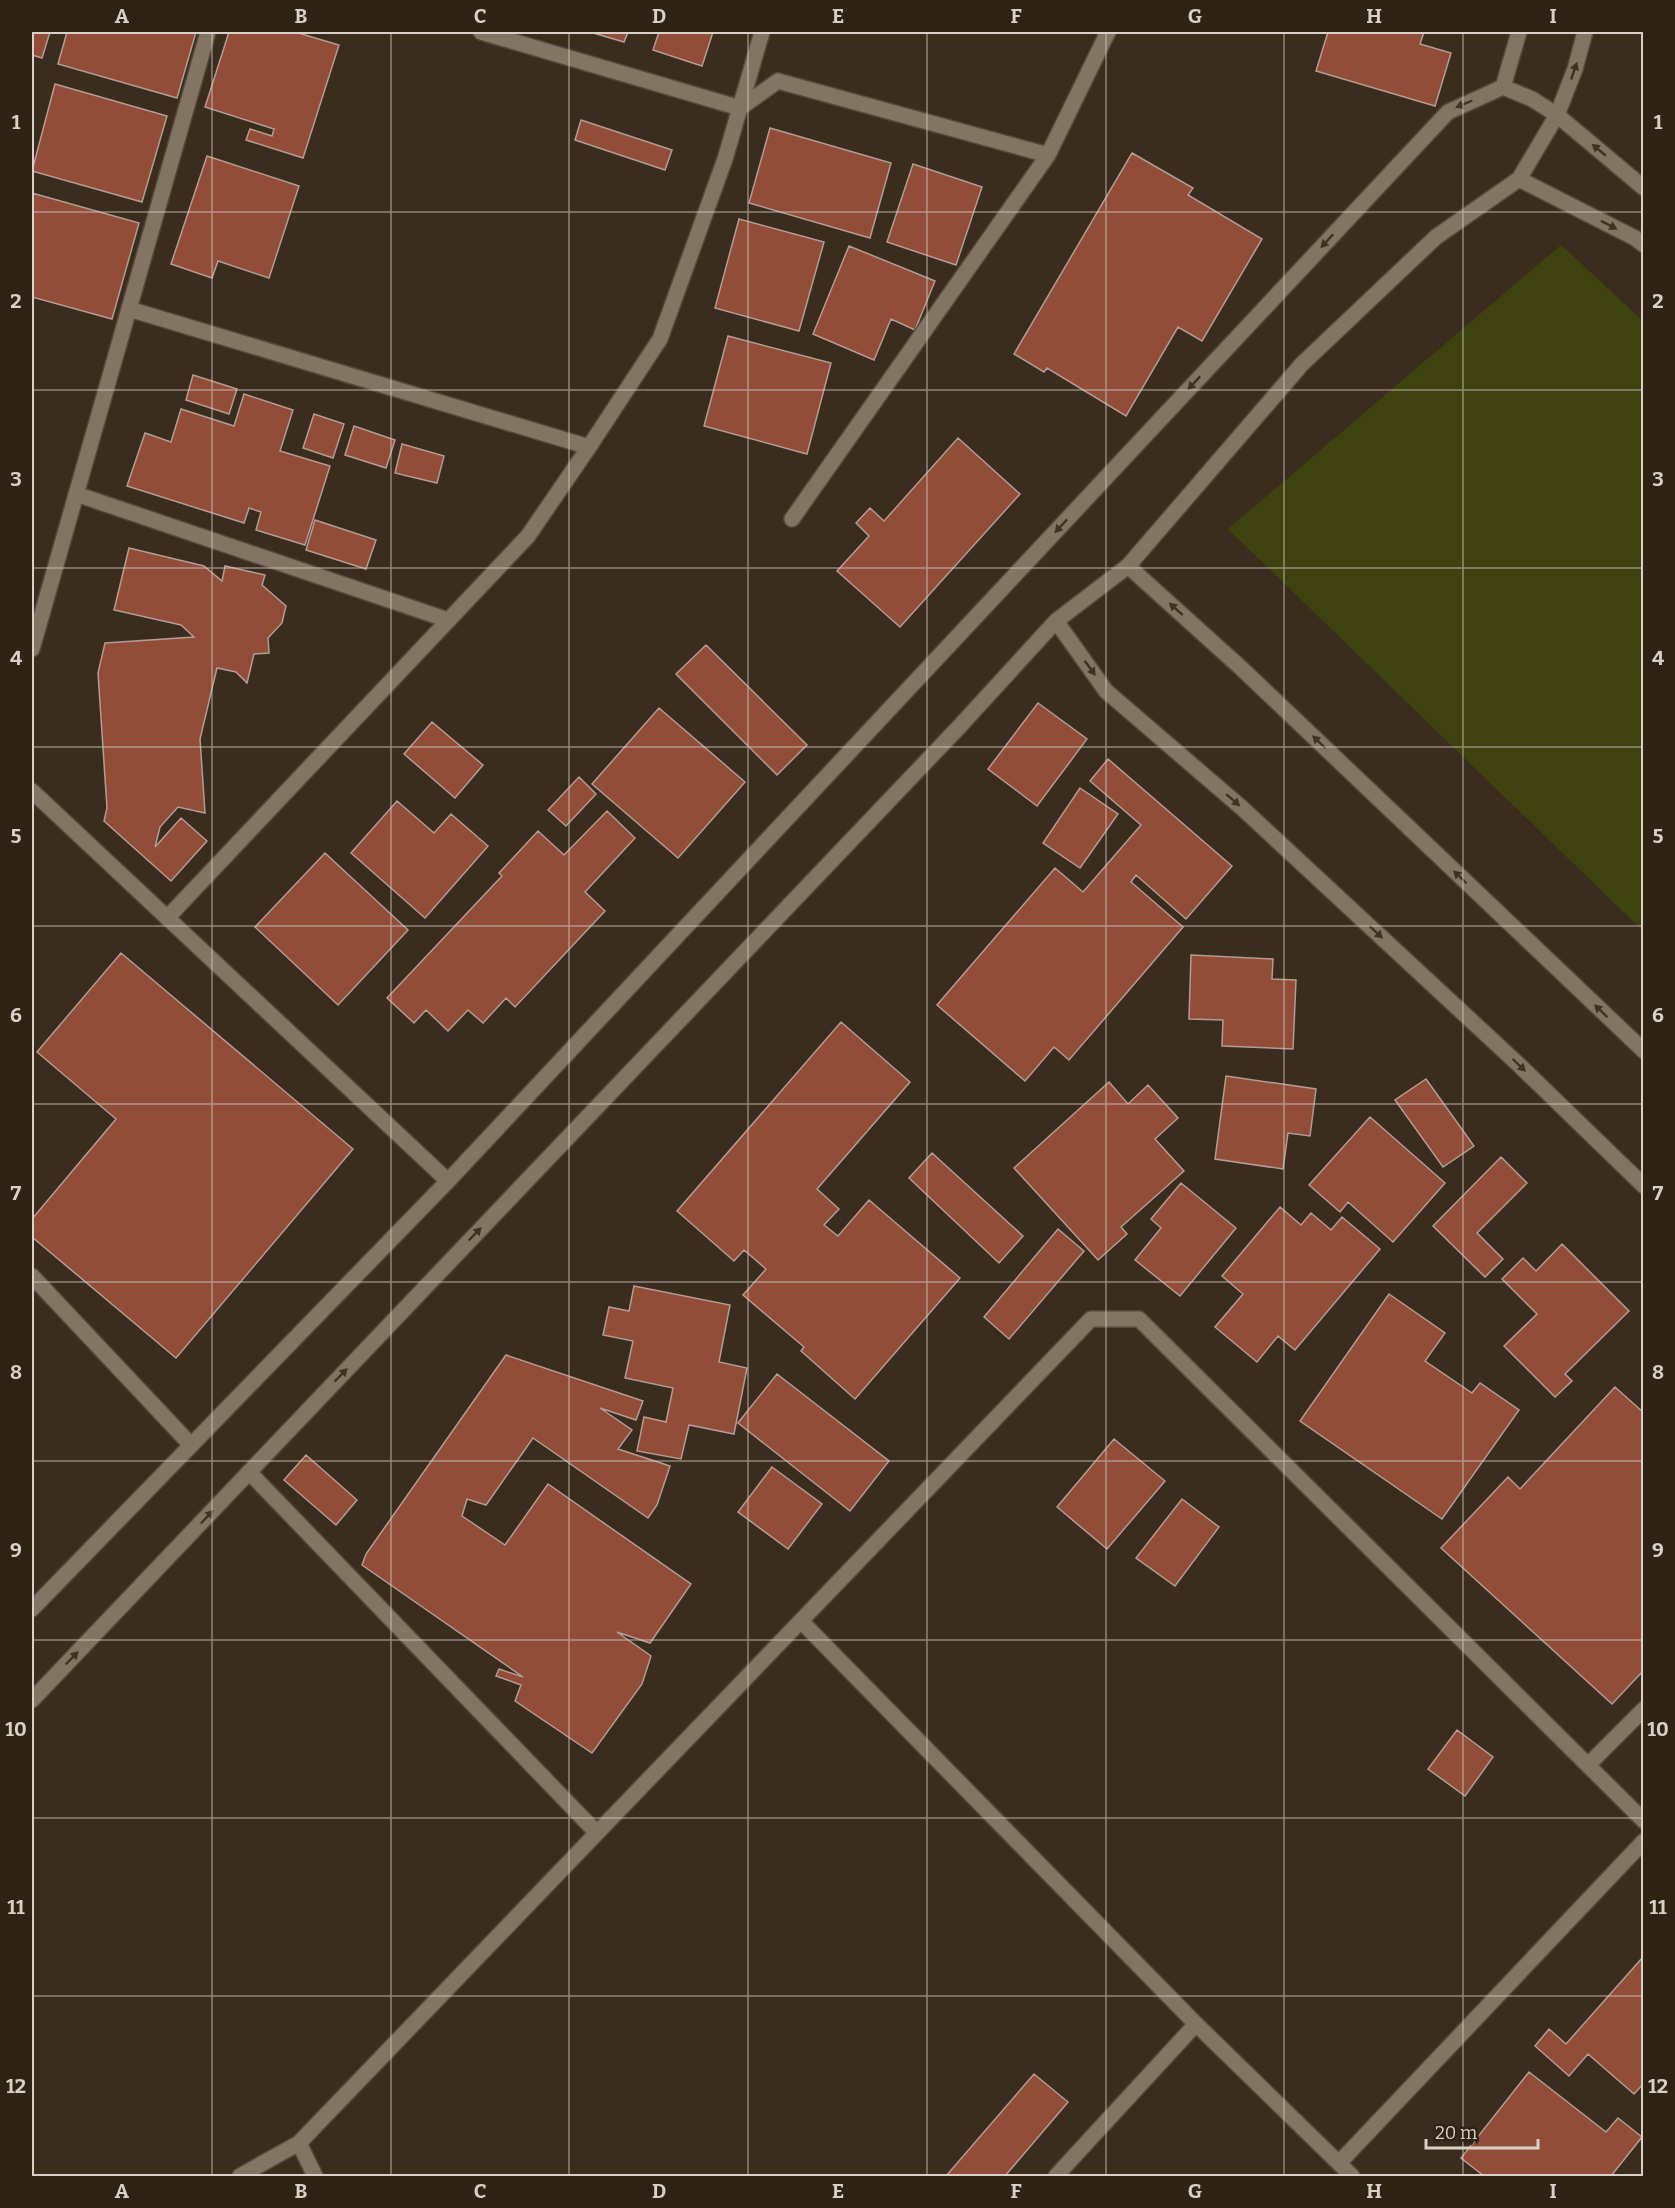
<svg xmlns="http://www.w3.org/2000/svg" width="1675" height="2208" font-family="Bitter,serif">
<style>
.green{fill:#3d430f}
.building{fill:#914d38;stroke:#b49c94;stroke-width:1.5}
.lines{fill:none;stroke-linecap:round;stroke-linejoin:round}
.minor-casing{stroke:#55493d;stroke-width:18}
.tertiary-casing{stroke:#55493d;stroke-width:18}
.minor{stroke:#837563;stroke-width:15}
.tertiary{stroke:#837563;stroke-width:15}
.oneway{fill:#403324}
.grid{fill:none;stroke:#d9d0c7;stroke-width:1.5;stroke-opacity:0.55}
.neatline{fill:none;stroke:#d9d0c7;stroke-width:2}
.grid-label{font-size:20px;text-anchor:middle;font-weight:bold;fill:#d9d0c7}
</style>
<rect width="100%" height="100%" fill="#3a2d1e"/>
<path class="green" d="M1561,245l82,76v610l-415,-402z"/>
<path class="building" d="M32,32h18l-8,26 -10,-3z
M67,32h129l-19,66 -119,-34z
M229,32h66l44,13 -36,113 -57,-18 4,-11 22,7 2,-7 -69,-22z
M590,32h38l-4,10z
M659,32h54l-11,34 -49,-16z
M1328,32h96l-4,12 31,9 -16,53 -119,-35z
M55,84l112,32 -25,86 -110,-31z
M581,120l91,30 -7,20 -90,-30z
M770,128l121,35 -21,75 -121,-35z
M1132,153l61,35 -5,7 74,44 -60,102 -24,-14 -52,89 -79,-48 -3,4 -30,-18z
M207,156l92,30 -30,92 -51,-17 -6,17 -41,-14z
M913,164l69,23 -26,78 -69,-23z
M32,193l107,30 -27,96 -80,-22z
M739,219l85,23 -25,89 -84,-23z
M849,246l86,35 -20,49 -24,-11 -17,41 -61,-26z
M728,336l103,27 -24,91 -103,-28z
M193,375l44,14 -8,25 -43,-14z
M244,394l49,16 -13,41 50,15 -25,79 -49,-15 5,-18 -12,-4 -5,15 -117,-37 18,-53 26,9 10,-33 53,17z
M314,414l30,10 -11,34 -30,-10z
M354,426l41,14 -9,28 -41,-13z
M958,438l62,56 -120,133 -63,-56 32,-35 -13,-13 14,-15 14,13z
M402,444l42,12 -7,27 -42,-10z
M315,520l61,20 -10,29 -60,-19z
M129,548l75,18 18,15 3,-15 40,9 -3,10 24,21 -4,17 -14,15 1,15 -15,1 -7,29 -11,-11 -19,-4 -17,71 5,74 -27,-6 -18,20 -5,20 26,-29 26,23 -36,40 -67,-60 3,-13 -9,-135 7,-30 89,-6 -13,-12 -67,-15z
M706,645l101,100 -30,30 -101,-101z
M1038,703l49,36 -50,67 -49,-37z
M659,708l86,74 -67,76 -86,-74z
M432,722l51,43 -28,33 -51,-44z
M1108,759l124,107 -46,53 -50,-44 -5,7 52,45 -114,133 -15,-13 -29,34 -88,-76 118,-137 28,24 58,-67 -51,-44z
M579,777l17,17 -30,32 -18,-16z
M1080,788l38,26 -38,54 -37,-25z
M397,801l37,32 17,-19 37,32 -63,72 -74,-65z
M607,811l28,27 -50,54 20,19 -90,96 -9,-9 -23,25 -15,-13 -20,21 -22,-21 -12,13 -27,-25 115,-122 -3,-3 39,-42 26,24z
M325,853l83,77 -70,75 -83,-78z
M121,953l232,196 -177,209 -144,-121v-18l84,-100 -79,-67z
M1191,955l82,4 -1,20 24,1 -3,69 -71,-3 1,-26 -34,-1z
M841,1022l69,60 -93,107 22,20 -15,16 14,11 31,-36 91,78 -105,121 -54,-48 3,-4 -61,-52 23,-26 -22,-19 -10,11 -57,-50z
M1226,1076l90,13 -6,47 -22,-3 -5,36 -68,-10z
M1426,1079l48,67 -31,21 -48,-67z
M1109,1082l19,22 20,-19 30,33 -23,21 29,32 -63,56 6,7 -29,26 -84,-92z
M1370,1117l75,66 -52,59 -45,-40 -8,10 -31,-27z
M932,1153l91,83 -24,27 -90,-85z
M1501,1157l26,26 -50,50 26,26 -18,18 -52,-51z
M1181,1183l55,45 -56,68 -45,-36 26,-32 -10,-9z
M1280,1207l21,18 10,-12 20,17 11,-13 38,32 -85,101 -17,-14 -21,26 -42,-35 28,-33 -21,-18z
M1058,1229l26,22 -75,88 -25,-22z
M1562,1244l67,67 -64,63 7,7 -17,16 -51,-51 33,-32 -35,-35 21,-21 13,13z
M634,1286l96,19 -11,57 28,6 -13,66 -45,-9 -8,34 -44,-8 7,-34 22,5 7,-34 -48,-10 8,-37 -30,-6 6,-28 20,4z
M1389,1294l56,39 -20,28 47,32 8,-10 39,27 -77,109 -142,-98z
M506,1355l137,46 -7,19 -36,-12 32,22 -14,19 52,17 -13,39 -9,13 -115,-80 -47,67 -19,-6 -5,17 43,29 43,-61 143,100 -41,59 -33,-11 34,24 -9,28 -50,69 -77,-52 6,-16 -25,-9 3,-7 24,8 -161,-112 4,-11z
M777,1374l112,87 -39,50 -112,-88z
M1615,1387l29,26v257l-32,34 -171,-156 67,-71 12,12z
M1114,1439l51,42 -58,68 -50,-42z
M306,1455l51,45 -21,25 -52,-45z
M772,1467l50,37 -34,45 -50,-37z
M1182,1499l37,28 -44,59 -39,-28z
M1457,1730l36,27 -28,39 -37,-27z
M1643,1957l1,126 -10,11 -46,-40 -19,22 -34,-30 14,-17 17,15z
M1529,2072l77,60 12,-14 24,19 -31,39h-127l-23,-18z
M1034,2074l34,28 -63,74h-59z"/>
<g class="lines">
<g class="minor-casing">
<path id="minor" d="M481,32l259,76 38,-27 270,74
M129,309l460,138
M76,494l372,126
M792,519l256,-364 60,-123
M32,649l176,-617
M32,791l416,390
M167,918l361,-382 61,-89 71,-108 65,-180 37,-127
M32,1276l159,169
M249,1472l348,361
M801,1621l395,403 156,152
M1588,1765l56,-56
M299,2143l16,33
M1339,2163l305,-322
M240,2176l59,-33 792,-824h48l505,502
M1056,2176l140,-152"/>
</g>
<g class="tertiary-casing">
<path id="tertiary" d="M1503,87l29,12 25,16 87,73
M1519,179l116,59 9,7
M1128,566l112,101 404,384
M1056,621l50,70 136,117 276,256 126,122
M32,1609l416,-428 1000,-1069 55,-25 16,-55
M32,1700l927,-973 97,-106 72,-55 174,-202 134,-127 83,-58 38,-64 18,-46 10,-37"/>
</g>
<use href="#minor" class="minor"/>
<use href="#tertiary" class="tertiary"/>
</g>
<defs><path id="oneway-solid" d="M-6-.8H1V-3.2L6.5 0L1 3.2V.8H-6Z" transform="scale(1.5)"/></defs>
<g class="oneway">
<use href="#oneway-solid" transform="translate(1574 71) rotate(-71)"/>
<use href="#oneway-solid" transform="translate(1464 104) rotate(157)"/>
<use href="#oneway-solid" transform="translate(1599 150) rotate(-140)"/>
<use href="#oneway-solid" transform="translate(1609 225) rotate(27)"/>
<use href="#oneway-solid" transform="translate(1327 241) rotate(133)"/>
<use href="#oneway-solid" transform="translate(1194 383) rotate(133)"/>
<use href="#oneway-solid" transform="translate(1061 526) rotate(133)"/>
<use href="#oneway-solid" transform="translate(1176 609) rotate(-138)"/>
<use href="#oneway-solid" transform="translate(1090 668) rotate(54)"/>
<use href="#oneway-solid" transform="translate(1319 742) rotate(-136)"/>
<use href="#oneway-solid" transform="translate(1233 800) rotate(41)"/>
<use href="#oneway-solid" transform="translate(1460 877) rotate(-136)"/>
<use href="#oneway-solid" transform="translate(1376 932) rotate(43)"/>
<use href="#oneway-solid" transform="translate(1601 1011) rotate(-136)"/>
<use href="#oneway-solid" transform="translate(1519 1065) rotate(44)"/>
<use href="#oneway-solid" transform="translate(475 1234) rotate(-46)"/>
<use href="#oneway-solid" transform="translate(341 1375) rotate(-46)"/>
<use href="#oneway-solid" transform="translate(207 1517) rotate(-46)"/>
<use href="#oneway-solid" transform="translate(72 1658) rotate(-46)"/>
</g>
<path class="grid" d="M212,32v2144M391,32v2144M569,32v2144M748,32v2144M927,32v2144M1106,32v2144M1284,32v2144M1463,32v2144M32,212h1612M32,390h1612M32,568h1612M32,747h1612M32,926h1612M32,1104h1612M32,1282h1612M32,1461h1612M32,1640h1612M32,1818h1612M32,1996h1612"/>
<rect width="1675" height="2208" fill="none" stroke="#2f2314" stroke-width="66"/>
<path d="M1426 2139v9h112v-9" fill="none" stroke="#d9d0c7" stroke-width="3"/>
<text x="1435" y="2139" font-size="18" fill="#d9d0c7" stroke="#2f2314" stroke-width="4.5" paint-order="stroke">20 m</text>
<rect x="33" y="33" width="1609" height="2142" class="neatline"/>
<g class="grid-label">
<text x="122" y="23">A</text>
<text x="301" y="23">B</text>
<text x="480" y="23">C</text>
<text x="659" y="23">D</text>
<text x="838" y="23">E</text>
<text x="1016" y="23">F</text>
<text x="1195" y="23">G</text>
<text x="1374" y="23">H</text>
<text x="1553" y="23">I</text>
<text x="16" y="129">1</text>
<text x="1658" y="129">1</text>
<text x="16" y="308">2</text>
<text x="1658" y="308">2</text>
<text x="16" y="486">3</text>
<text x="1658" y="486">3</text>
<text x="16" y="665">4</text>
<text x="1658" y="665">4</text>
<text x="16" y="843">5</text>
<text x="1658" y="843">5</text>
<text x="16" y="1022">6</text>
<text x="1658" y="1022">6</text>
<text x="16" y="1200">7</text>
<text x="1658" y="1200">7</text>
<text x="16" y="1379">8</text>
<text x="1658" y="1379">8</text>
<text x="16" y="1557">9</text>
<text x="1658" y="1557">9</text>
<text x="16" y="1736">10</text>
<text x="1658" y="1736">10</text>
<text x="16" y="1914">11</text>
<text x="1658" y="1914">11</text>
<text x="16" y="2093">12</text>
<text x="1658" y="2093">12</text>
<text x="122" y="2198">A</text>
<text x="301" y="2198">B</text>
<text x="480" y="2198">C</text>
<text x="659" y="2198">D</text>
<text x="838" y="2198">E</text>
<text x="1016" y="2198">F</text>
<text x="1195" y="2198">G</text>
<text x="1374" y="2198">H</text>
<text x="1553" y="2198">I</text>
</g>
</svg>
